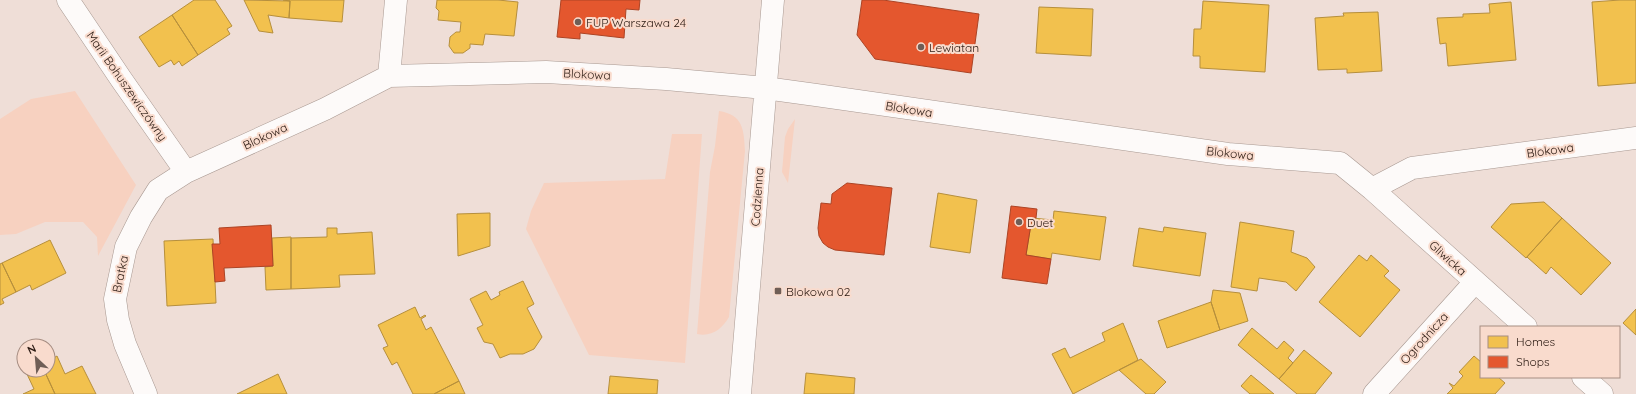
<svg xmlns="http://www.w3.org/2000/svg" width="1636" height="394" font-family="Quicksand,sans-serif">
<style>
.green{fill:#f7d1c0}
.homes{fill:#f2c14e;stroke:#b68f3c}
.shops{fill:#e4572e;stroke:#ac4425}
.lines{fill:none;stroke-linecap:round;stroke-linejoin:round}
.minor-casing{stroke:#a89891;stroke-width:23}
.minor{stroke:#fdfaf9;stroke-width:22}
.poi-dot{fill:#6f5e56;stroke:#f9dbcd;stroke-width:1.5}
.labels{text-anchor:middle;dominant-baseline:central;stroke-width:4;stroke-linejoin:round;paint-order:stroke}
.poi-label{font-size:12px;fill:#2a1911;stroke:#f9dbcd;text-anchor:start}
.street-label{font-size:12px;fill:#2a1911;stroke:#f9dbcd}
</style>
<rect width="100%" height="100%" fill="#efded7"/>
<path class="green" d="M75,91l61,94 -38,71 -1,-19 -14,-15h-38l-29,12 -16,1v-116l31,-20z
M719,111c24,4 25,18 26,40l-16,166c-7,12 -17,20 -32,17l13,-162 5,-26z
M795,119l-7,64 -6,-11 3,-35 3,-8z
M672,134h30l-17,229 -96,-8 -63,-126 5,-18 13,-28 121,-4z"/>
<path class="homes" d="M194,0h21l17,26 -5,3 3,5 -32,21 -26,-40z
M244,0l46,1 -1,17 -21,-3 5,18 -14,-2z
M283,0h61l-2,22 -53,-4 1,-17z
M437,0h61l20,2 -4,34 -29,-2 -2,11 -13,-1v4l-7,5h-9l-5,-7 1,-9 6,-5h4l1,-10 -23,-2 1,-9 -3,-3z
M1620,0h16v83l-38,3 -6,-84z
M1203,1l66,4 -4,67 -65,-4v-12h-7l1,-27h7z
M1511,2l5,58 -68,6 -2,-23 -6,1 -3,-26 26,-1v-3l27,-1 -1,-9z
M1039,7l54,2 -2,47 -55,-3z
M1378,12l4,59 -35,2v-4l-29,1 -3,-52 29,-2 -1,-3z
M172,15l26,40 -16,11 -3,-5 -5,4 -3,-5 -12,7 -20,-30z
M938,193l39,7 -7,53 -40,-6z
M1544,202l18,16 -36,40 -35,-31 20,-23z
M1054,211l52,6 -6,43 -48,-7 -1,6 -25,-4 6,-37 21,2z
M490,213v33l-32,10 -1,-42z
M1562,218l49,45 -30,32 -30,-28 -5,7 -19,-17 -1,1z
M1240,222l54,9 -3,21 16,6 8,9 -19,24 -10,-9 -27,-4 -2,13 -26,-4z
M1164,227l42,6 -6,43 -67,-10 6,-38 24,4z
M327,228h10v6l35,-2 3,42 -36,1 1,12 -49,2v-51l36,-1z
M291,237v52l-25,1 -1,-23 8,-1 -1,-28z
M213,239l3,64 -49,3 -3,-65z
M50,240l16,33 -34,17 -2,-5 -14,7 -14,-29z
M1359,255l8,6 4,-6 18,16 -5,5 16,14 -40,47 -41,-35z
M2,263l14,29 -14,7 2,4 -4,2v-41z
M523,281l11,23 -7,4 15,29 -8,12 -11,5h-13l-10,4 -7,-14 -9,-2 -7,-14 6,-3 -13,-26 16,-8 5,9 9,-5 -1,-3z
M1213,290l27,3 8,28 -28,9 -9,-28z
M1211,302l9,28 -53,18 -9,-27z
M415,307l5,11 5,-3 1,1 -5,3 5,11 5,-3 28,54 -25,13h-21l-16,-32 -5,3 -9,-17 5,-2 -10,-21z
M1636,309v26l-13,-12z
M1123,323l15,37 -65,34 -21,-40 13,-6 5,10 35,-17 -3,-8z
M1252,328l25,21 7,-8 10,9 -6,8 5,5 -14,16 -41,-34z
M1304,350l28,23 -17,21h-18l-18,-15z
M57,356l8,18 17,-8 14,28h-41l-11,-24h4v-9z
M1474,356l7,6v15h17l7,6 -10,11h-48l6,-6 -4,-5 5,3 9,-10 -4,-4z
M1141,359l25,23 -12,12h-8l-27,-24z
M30,370h14l11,24h-32l11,-5 -8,-17z
M806,373l49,5 -1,16h-50z
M278,374l9,20h-50z
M1251,375l23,19h-24l-9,-8z
M610,376l48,4 -1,14h-49z
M459,381l6,13h-31z"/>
<path class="shops" d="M561,0h79l-1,10 -13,-1 -2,29 -44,-5v6l-23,-2z
M862,0h21l96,14 -8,59 -96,-14 -18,-24z
M847,183l45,5 -8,67 -49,-5 -7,-3 -5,-4 -4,-7 -1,-8 3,-25 10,1 1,-10z
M1011,206l26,3 -1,9h-4l-6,37 25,4 -4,25 -45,-6z
M271,225l2,41 -49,2 1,13 -10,1 -3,-38h8l-1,-16z"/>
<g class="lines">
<g class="minor-casing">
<path id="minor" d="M68,0l53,79 65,93
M389,76l7,-76
M1372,189l40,-21 224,-30
M1583,377l19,17
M146,394l-21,-50 -7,-24 -3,-21 11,-52 15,-30 17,-27 28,-18 139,-63 64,-33 157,-4 120,7 99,9 51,7 412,59 112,9 32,26 154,138
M740,394l33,-394
M1374,394l101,-112"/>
</g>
<use href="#minor" class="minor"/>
</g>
<g class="poi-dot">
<circle cx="578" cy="22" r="4"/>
<circle cx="921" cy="47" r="4"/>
<circle cx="1019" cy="222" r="4"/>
<rect x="774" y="287" width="8" height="8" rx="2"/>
</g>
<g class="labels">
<g class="poi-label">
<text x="586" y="22">FUP Warszawa 24</text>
<text x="929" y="47">Lewiatan</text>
<text x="1027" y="222">Duet</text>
<text x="786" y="291">Blokowa 02</text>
</g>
<g class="street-label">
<text transform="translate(587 74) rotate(3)">Blokowa</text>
<text transform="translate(127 86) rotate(55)">Marii Bohuszewiczówny</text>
<text transform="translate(909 109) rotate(9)">Blokowa</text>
<text transform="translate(265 136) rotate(-25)">Blokowa</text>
<text transform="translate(1550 150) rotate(-8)">Blokowa</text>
<text transform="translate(1230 153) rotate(6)">Blokowa</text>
<text transform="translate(757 197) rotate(-86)">Codzienna</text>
<text transform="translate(1448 258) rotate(42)">Gliwicka</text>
<text transform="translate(120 274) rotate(-78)">Bratka</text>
<text transform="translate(1424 338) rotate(-48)">Ogrodnicza</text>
</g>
</g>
<rect x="1480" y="326" width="140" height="52" fill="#f9dbcd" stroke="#a68d82"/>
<rect x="1488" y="336" width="20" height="12" fill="#f2c14e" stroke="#a68d82"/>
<text x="1516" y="346" font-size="12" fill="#2a1911">Homes</text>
<rect x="1488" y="356" width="20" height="12" fill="#e4572e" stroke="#a68d82"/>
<text x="1516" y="366" font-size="12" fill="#2a1911">Shops</text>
<g transform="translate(36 358) rotate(334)"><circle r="19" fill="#f9dbcd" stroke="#a68d82"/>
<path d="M0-3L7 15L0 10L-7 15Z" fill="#6f5e56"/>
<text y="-6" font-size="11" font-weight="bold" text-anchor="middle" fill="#2a1911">N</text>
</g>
</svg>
